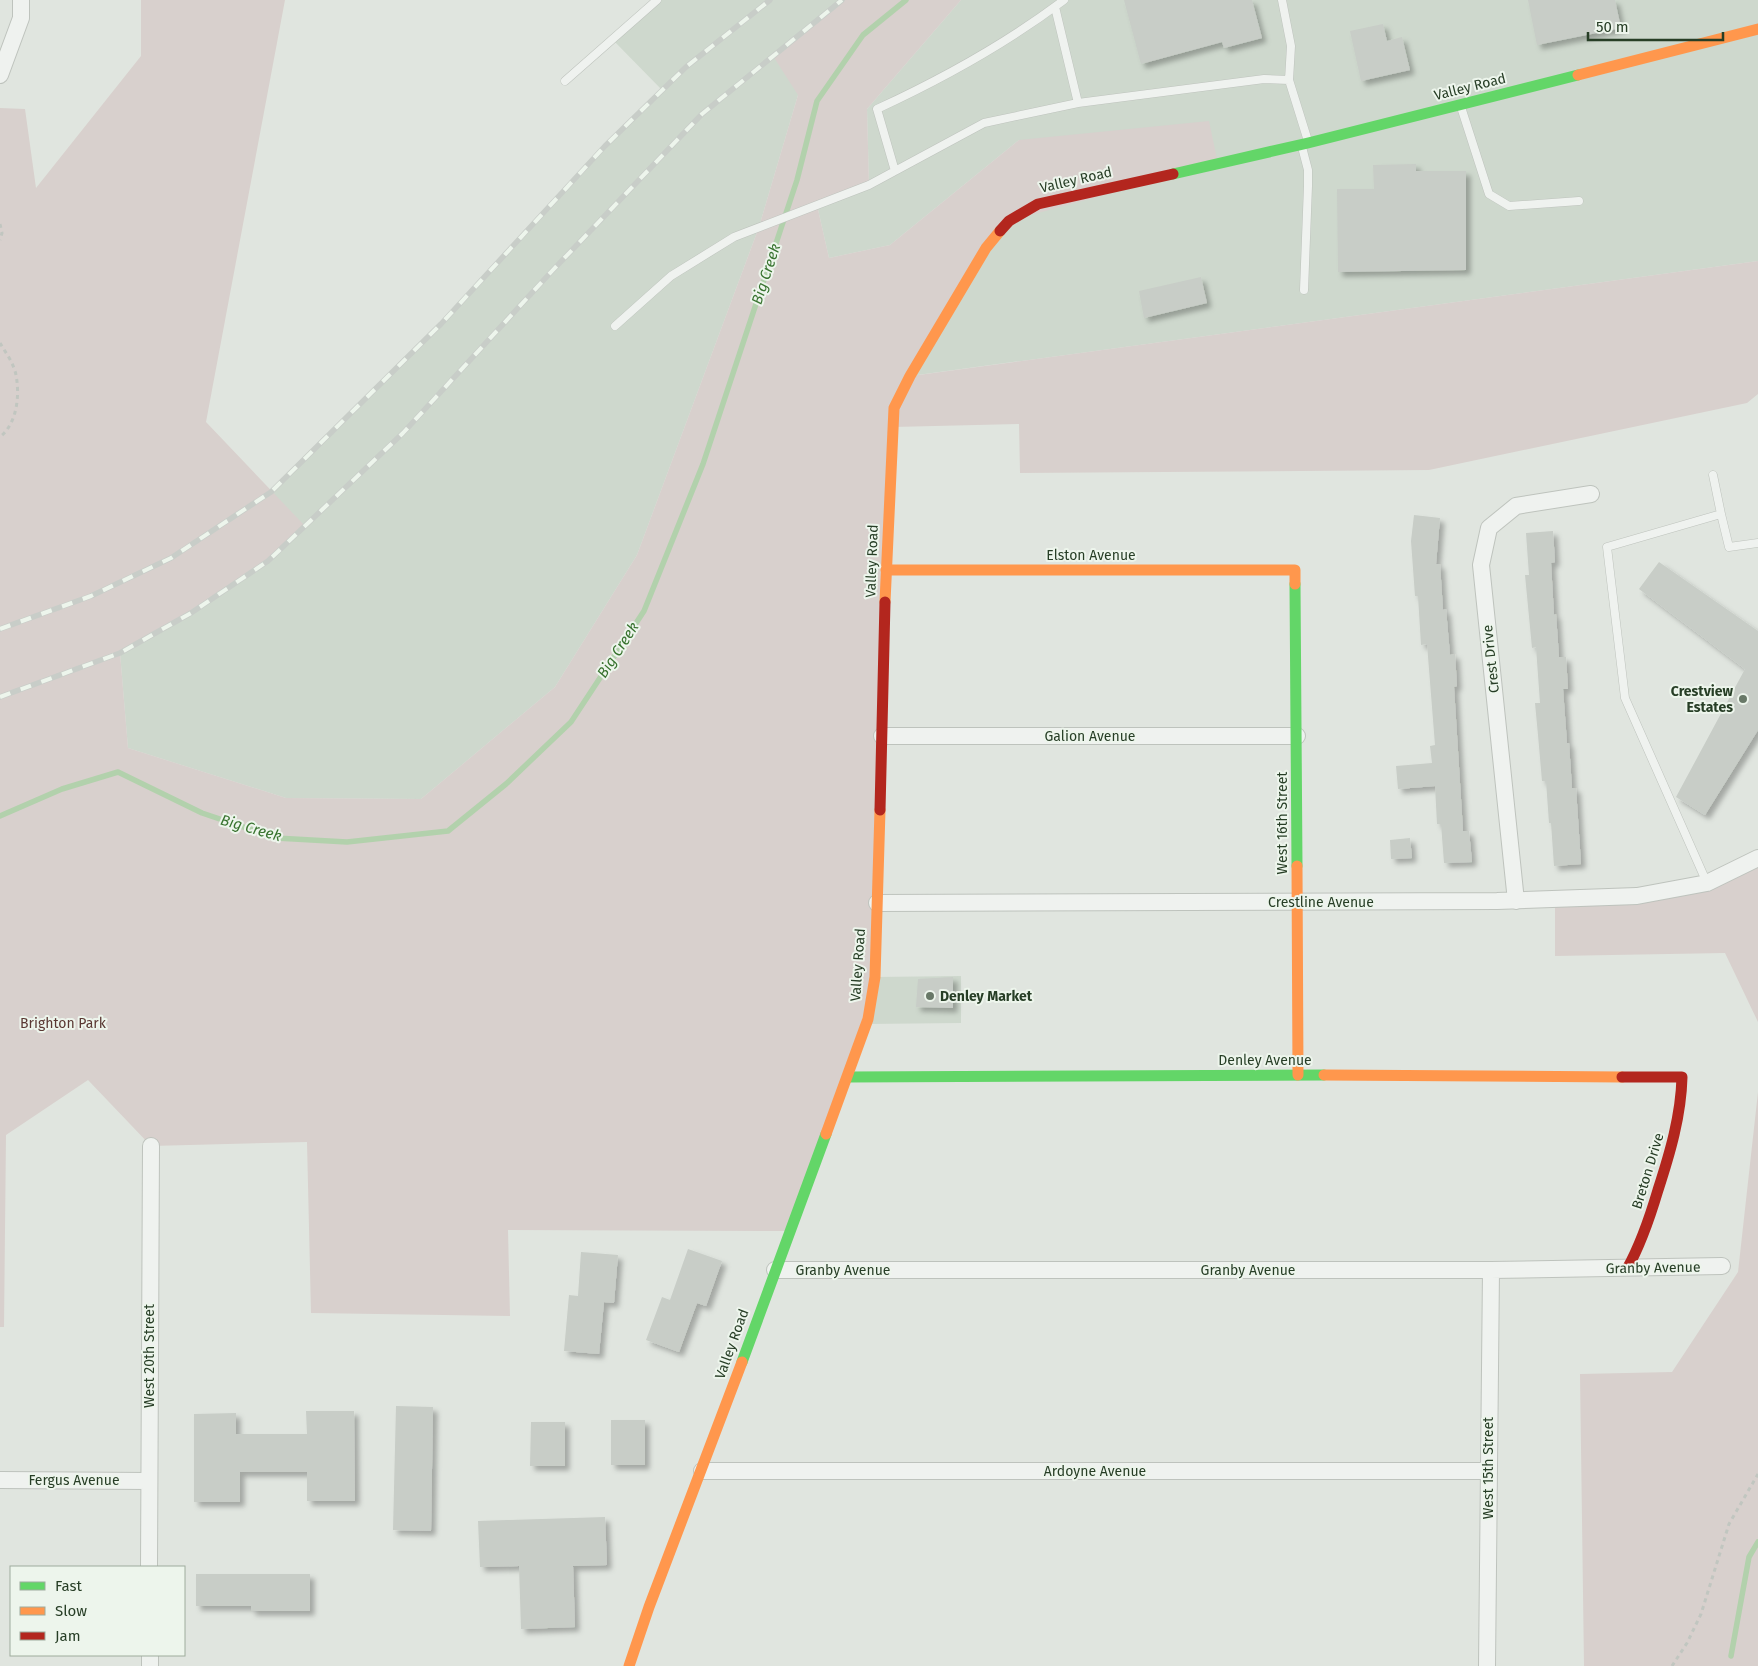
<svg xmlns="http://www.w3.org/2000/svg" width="1758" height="1666" font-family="'Fira Sans',sans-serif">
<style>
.built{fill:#ced8cd}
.green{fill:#d8d0cd}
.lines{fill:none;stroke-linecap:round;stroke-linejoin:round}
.stream{stroke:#b2d1ac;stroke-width:5.5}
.building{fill:#c8cdc7;filter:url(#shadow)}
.lane-casing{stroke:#bec3bd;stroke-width:9}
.street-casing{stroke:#bec3bd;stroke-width:18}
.path{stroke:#c1c6c0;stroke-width:3;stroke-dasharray:4 4;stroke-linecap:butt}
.lane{stroke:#eff2ef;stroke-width:8}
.street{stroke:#eff2ef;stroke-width:16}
.fast{stroke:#63d668;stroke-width:11}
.slow{stroke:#ff974d;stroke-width:11}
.jam{stroke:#b3261e;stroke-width:11}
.rail-casing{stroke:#c8cdc8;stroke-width:5.5}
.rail{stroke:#edf5ec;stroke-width:4;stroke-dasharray:11;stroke-linecap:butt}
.poi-dot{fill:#687867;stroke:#edf5ec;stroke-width:2}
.labels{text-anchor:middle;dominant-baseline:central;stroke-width:4;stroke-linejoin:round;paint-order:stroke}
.street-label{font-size:14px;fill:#273e26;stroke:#edf5ec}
.poi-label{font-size:14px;font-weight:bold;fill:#273e26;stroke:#edf5ec;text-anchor:end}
.park-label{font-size:14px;fill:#5a3833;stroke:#edf5ec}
.water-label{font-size:15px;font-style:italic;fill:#38732f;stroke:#edf5ec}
</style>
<defs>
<filter id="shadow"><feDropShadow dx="4.5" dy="4.5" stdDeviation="2.5" flood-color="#0004"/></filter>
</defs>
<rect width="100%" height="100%" fill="#e0e5df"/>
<path class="built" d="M657,0h185l-11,7 -33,88 -39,132 -122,328 -82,132 -134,112 -135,-1 -158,-50 -8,-95 71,-40 114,-86 -34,-35 170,-168 164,-178 57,-56 -50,-51z
M961,0h797v261l-848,115 109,-236 -129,105 -61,13 -12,-53 52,-20 -2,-76z
M961,976v47l-94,1 8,-47z"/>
<path class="green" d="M141,0h144l-79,422 99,104 -37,35 -77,52 -71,40 8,95 158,50 135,1 134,-112 82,-132 122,-328 39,-132 -25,-39 69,-56h119l-94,109 2,76 -52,20 12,53 61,-13 129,-105 190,-19 9,43 -209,57 -98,155 847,-115v133l-11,9 -318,67 -409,3 -1,-49 -126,3 -18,555 -85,249 -282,-1 2,86 -199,-3 -4,-171 -156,4 -63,-66 -82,55 -2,192h-4v-1219l25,1 11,79 105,-132z
M1758,858v164l-33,-69 -170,3v-57l152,-16z
M1758,1092v574h-174l-4,-292 92,-2 66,-100z"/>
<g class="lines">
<path class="stream" d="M0,816l62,-27 56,-17 84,41 74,25 71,4 101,-11 58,-47 65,-62 73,-111 59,-147 94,-284 20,-79 46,-66 43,-35
M1731,1656l18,-99 9,-15"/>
</g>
<path class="building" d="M1124,0h128l10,38 -38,10 -2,-6 -81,22z
M1528,0h87l6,28 -84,17z
M1383,24l4,17 15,-4 8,33 -49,11 -11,-50z
M1416,164v7h50v99l-128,2 -1,-83h37l-1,-24z
M1201,277l6,26 -63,15 -5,-27z
M1414,515l26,3 -4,46h4l3,46 3,-1 4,46 5,-1 2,32 -3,1 9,144h6l3,31 -28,1 -3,-39h-4l-2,-38 -37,3 -2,-23 36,-3 -2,-17 5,-1 -8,-101 -6,1 -3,-49h-3l-4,-55z
M1553,531l2,31 -4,1 3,52 2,-1 3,43h7l2,32h-5l4,54h2l3,45h4l5,76 -27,2 -3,-43h-2l-3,-42h-4l-4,-46 -3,-32h5l-4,-56 -4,1 -7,-73h4l-3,-42z
M1659,562l99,69v99l-53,85 -29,-18 69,-128 -106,-80z
M1410,838l2,20 -21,1 -1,-19z
M953,977v31l-37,-1 2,-28z
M688,1249l34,12 -16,45 -9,-3 -18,49 -33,-12 16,-43 8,3z
M581,1252l37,3 -4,48 -10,-1 -5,52 -35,-3 5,-56 9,1z
M396,1406l37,1 -2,124 -38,-1z
M306,1411h48l1,90h-48v-29h-67v30h-46v-88l42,-1v21h71z
M611,1420h34v45h-34z
M531,1422h34v44h-35z
M605,1517l2,48 -34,1 2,61 -54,2 -2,-63 -39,1 -2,-46z
M196,1574h114v37h-59v-5h-55z"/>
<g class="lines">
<g class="lane-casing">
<path id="lane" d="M1282,0l9,46 -2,34 19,61
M1055,7l23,96
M565,81l92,-81
M1461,107l28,87 20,12 70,-5
M1302,147l6,23v16l-4,104
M895,171l-18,-62c65,-30 130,-66 187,-109
M615,326l56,-50 63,-39 135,-52 115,-62 94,-20 186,-24 25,1
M1713,475l8,39
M1707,883l-82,-185 -18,-151 114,-33 8,33 29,-4"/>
</g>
<g class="street-casing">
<path id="street" d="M0,75l21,-57v-18
M882,736h415
M1516,901l-35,-336 8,-37 27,-22 75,-12
M877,903l620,-2 140,-5 70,-13 51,-25
M775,1270h716l231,-4
M702,1471h786
M0,1480l148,1
M149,1567l2,-421
M150,1655v11
M1487,1666l4,-396"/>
</g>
<path class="path" d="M0,224l2,9 -2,7
M0,343c6,10 14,21 16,32 4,21 1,48 -16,62
M1672,1666l15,-23 14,-29 28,-90 29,-50"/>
<use href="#lane" class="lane"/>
<use href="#street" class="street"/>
<path class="fast" d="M1173,174l135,-31 270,-68
M1295,584l2,282
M848,1077l476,-2
M742,1362l84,-228"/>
<path class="slow" d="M1578,75l180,-46
M886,570h409v14
M885,602l9,-194 16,-32 76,-128 14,-17
M1297,866l1,209
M1324,1075l298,2
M826,1134l42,-115 7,-42 5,-167
M629,1666l20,-59 93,-245"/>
<path class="jam" d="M1000,231l9,-10 29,-17 135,-30
M880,810l5,-208
M1622,1077h60c-1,39 -12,76 -24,113 -8,27 -17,54 -31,79"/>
<g class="rail-casing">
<path id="rail" d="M0,629l91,-33 80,-38 100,-66 170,-168 164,-178 81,-79 84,-67
M0,697l120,-44 71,-40 77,-52 135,-128 149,-162 150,-157 140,-114"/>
</g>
<use href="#rail" class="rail"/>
</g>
<g class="poi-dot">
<circle cx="1743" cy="699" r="5"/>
<circle cx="930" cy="996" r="5"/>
</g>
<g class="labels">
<g class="street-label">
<text transform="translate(1470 87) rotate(-14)">Valley Road</text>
<text transform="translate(1076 180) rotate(-13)">Valley Road</text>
<text x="1091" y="555">Elston Avenue</text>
<text transform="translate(872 561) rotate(-88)">Valley Road</text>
<text transform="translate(1491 659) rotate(-96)">Crest Drive</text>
<text x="1090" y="736">Galion Avenue</text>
<text transform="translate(1282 823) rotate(-90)">West 16th Street</text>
<text x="1321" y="902">Crestline Avenue</text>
<text transform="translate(858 965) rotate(-86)">Valley Road</text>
<text x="1265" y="1060">Denley Avenue</text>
<text transform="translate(1648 1171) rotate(-73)">Breton Drive</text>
<text transform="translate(1653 1268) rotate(-1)">Granby Avenue</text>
<text x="843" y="1270">Granby Avenue</text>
<text x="1248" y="1270">Granby Avenue</text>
<text transform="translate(732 1344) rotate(-70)">Valley Road</text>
<text transform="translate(149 1356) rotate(-90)">West 20th Street</text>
<text transform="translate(1488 1468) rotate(-90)">West 15th Street</text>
<text x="1095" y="1471">Ardoyne Avenue</text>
<text x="74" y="1480">Fergus Avenue</text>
</g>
<g class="poi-label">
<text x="1733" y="691">Crestview<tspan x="1733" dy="16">Estates</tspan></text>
<text x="940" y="996" text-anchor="start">Denley Market</text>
</g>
<g class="park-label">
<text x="63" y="1023">Brighton Park</text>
</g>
<g class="water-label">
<text transform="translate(766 274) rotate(-72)">Big Creek</text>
<text transform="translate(618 650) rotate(-57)">Big Creek</text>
<text transform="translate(251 828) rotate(16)">Big Creek</text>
</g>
</g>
<rect x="10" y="1566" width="175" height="90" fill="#edf5ec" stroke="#9eac9d"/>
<rect x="20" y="1582" width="25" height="8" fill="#63d668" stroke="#9eac9d"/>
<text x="55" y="1591" font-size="15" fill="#273e26">Fast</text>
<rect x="20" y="1607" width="25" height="8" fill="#ff974d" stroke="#9eac9d"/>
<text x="55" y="1616" font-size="15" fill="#273e26">Slow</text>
<rect x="20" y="1632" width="25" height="8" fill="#b3261e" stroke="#9eac9d"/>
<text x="55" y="1641" font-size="15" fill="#273e26">Jam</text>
<path d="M1588 32v8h135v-8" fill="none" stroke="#273e26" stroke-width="2.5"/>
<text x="1596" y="32" font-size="15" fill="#273e26" stroke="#edf5ec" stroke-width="4" paint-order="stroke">50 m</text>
</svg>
